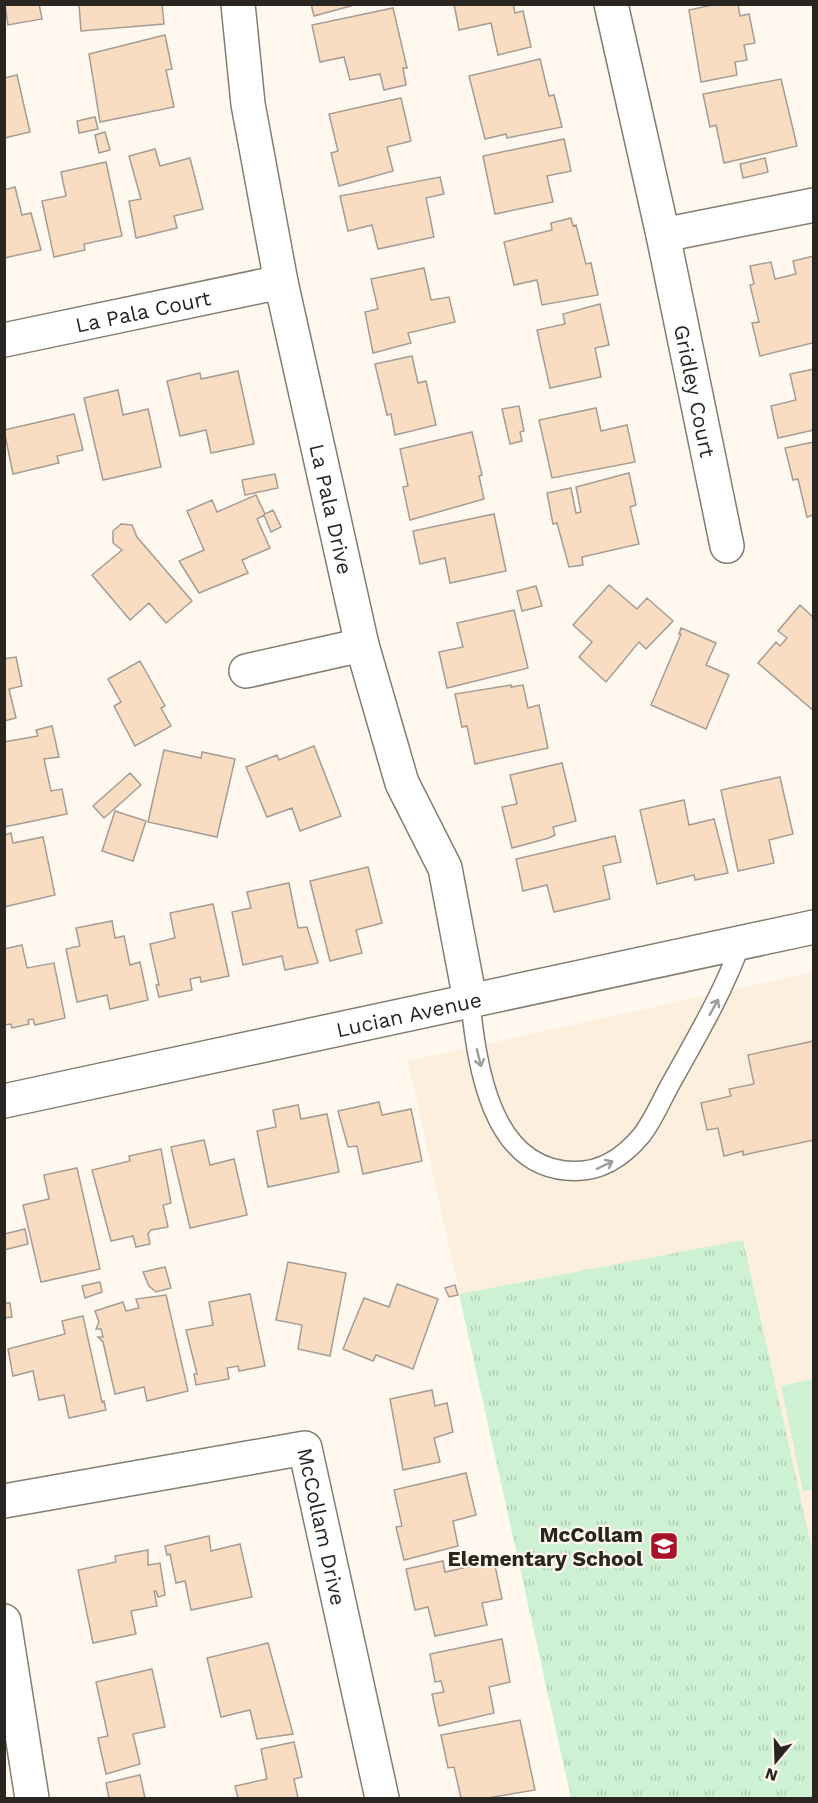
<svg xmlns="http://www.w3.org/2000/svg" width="818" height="1803" font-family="'Work Sans',sans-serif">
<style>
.built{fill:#fdefdd}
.grass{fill:url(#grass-tufts)}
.garden{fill:#cef1d3}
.building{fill:#f9ddc2;stroke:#a69c93;stroke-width:1.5}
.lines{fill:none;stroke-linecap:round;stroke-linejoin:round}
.service-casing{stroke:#847d73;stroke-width:21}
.minor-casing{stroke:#847d73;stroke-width:36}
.service{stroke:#fff;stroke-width:18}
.minor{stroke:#fff;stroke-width:33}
.oneway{stroke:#9f9d9b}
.labels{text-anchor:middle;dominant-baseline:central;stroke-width:4.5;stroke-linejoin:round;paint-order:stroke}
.street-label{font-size:21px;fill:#292521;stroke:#fff8ef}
.poi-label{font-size:21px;font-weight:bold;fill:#292521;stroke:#fff8ef;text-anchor:end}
</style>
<defs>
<pattern id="grass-tufts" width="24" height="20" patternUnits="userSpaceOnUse" patternTransform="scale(1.5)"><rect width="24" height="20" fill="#cef1d3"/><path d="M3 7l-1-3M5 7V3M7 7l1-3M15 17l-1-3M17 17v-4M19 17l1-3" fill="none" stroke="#b1ceb5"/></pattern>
</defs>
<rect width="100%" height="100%" fill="#fff8ef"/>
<path class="built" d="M813,972v826h-242l-163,-737z"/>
<path class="grass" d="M743,1240l70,314v244h-242l-112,-504z"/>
<path class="garden" d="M813,1379v110l-10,2 -22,-105z"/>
<path class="building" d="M5,4h34l3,15 -34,6z
M79,4h83l2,20 -83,7z
M311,4h47l-44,12z
M454,4h59l2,9 8,-2 8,36 -33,8 -7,-32 -32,7z
M717,4h21l2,12 9,-2 6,29 -11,2 3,15 -12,2 2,13 -36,7 -12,-72z
M393,8l14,60h-4l3,17 -22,5 -4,-16 -30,6 -6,-23 -24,5 -8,-37z
M165,35l7,34 -6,1 8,37 -74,15 -11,-68z
M540,59l9,37 5,-1 8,32 -55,11 -1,-4 -21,5 -16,-63z
M17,75l13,57 -26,6v-60z
M781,79l16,67 -73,17 -8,-38 -6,2 -7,-33z
M401,98l10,43 -24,6 6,24 -54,15 -8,-33 7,-2 -9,-37z
M95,117l3,12 -19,4 -2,-12z
M105,132l5,18 -11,3 -4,-18z
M564,139l7,32 -24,5 6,26 -58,12 -12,-58z
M155,149l5,17 30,-8 13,51 -29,7 3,12 -41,10 -7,-37 12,-2 -12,-43z
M765,158l3,14 -25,6 -3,-14z
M106,162l16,74 -38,8 1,6 -31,7 -12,-56 24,-5 -5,-24z
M440,177l4,17 -18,4 8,39 -56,12 -6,-24 -24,6 -8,-35z
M15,187l7,28 9,-2 10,37 -37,8v-68z
M571,218l2,8 3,-1 10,39 5,-1 7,32 -56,10 -5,-25 -23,5 -10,-43 48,-12 -1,-7z
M814,256v91l-2,-4 -52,13 -8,-33 7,-1 -9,-37 4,-1 -4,-18 21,-4 4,17 21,-5 -3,-13z
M424,268l7,32 18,-3 6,25 -47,11 3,10 -38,10 -8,-41 13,-3 -7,-30z
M600,304l9,41 -14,3 6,29 -51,11 -13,-58 28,-6 -2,-10z
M412,356l6,27 8,-2 10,44 -41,10 -4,-21 -4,1 -12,-51z
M814,369v61l-36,8 -7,-32 25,-6 -6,-26z
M238,371l16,73 -43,9 -5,-23 -26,6 -13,-55 33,-8 1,6z
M118,390l5,25 25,-6 13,58 -58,13 -19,-82z
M519,406l5,25 -4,1 2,9 -12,3 -8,-35z
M596,408l5,23 26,-6 8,37 -83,16 -13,-58z
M74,414l9,36 -26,6 2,7 -46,11 -9,-44z
M472,432l10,43 -3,1 5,23 -74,21 -7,-33 5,-1 -8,-37z
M814,442v73l-7,2 -9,-38 -5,1 -8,-32z
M629,473l7,32 -6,2 9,37 -57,13 1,8 -14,2 -12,-44 -4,1 -6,-31 24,-5 5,25 5,-1 -5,-25z
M275,474l3,14 -33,7 -3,-15z
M256,495l9,19 8,-4 8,17 -10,5 -7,-17 -7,4 13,29 -28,12 6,13 -49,20 -20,-32 25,-11 -17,-39 25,-11 5,12z
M494,514l12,57 -56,12 -5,-25 -25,6 -7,-33z
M121,524l11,1 5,12 55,64 -26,22 -17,-20 -19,17 -38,-45 30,-25 -9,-7v-12z
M609,585l28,24 10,-11 26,23 -27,28 -7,-7 -33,40 -27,-25 13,-15 -19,-17z
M536,586l6,20 -20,5 -5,-20z
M800,605l14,13v93l-56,-48 18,-21 4,4 7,-8 -9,-7z
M514,610l14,58 -81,20 -8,-36 24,-5 -6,-24z
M681,628l35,15 -10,22 23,10 -23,54 -55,-24 30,-71h-2z
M16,657l6,29 -13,3 7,29 -12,3v-62z
M140,661l25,45 -4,2 10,18 -36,20 -21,-40 7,-4 -13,-23z
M511,685v2l12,-2 5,23 11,-3 9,43 -73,16 -8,-38 -5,1 -7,-33z
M52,726l7,31 -15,2 7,32 11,-2 5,25 -63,13v-85l34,-6 -2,-6z
M314,746l27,70 -41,15 -8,-23 -25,9 -21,-50 31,-12 2,5z
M164,750l37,8 1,-6 33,7 -18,78 -69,-15z
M562,763l14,58 -23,6 2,8 -6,3 -37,10 -10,-41 15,-3 -7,-29z
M130,773l11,12 -37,33 -11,-12z
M780,777l13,57 -24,6 5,23 -36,8 -17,-81z
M684,800l5,25 25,-6 14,54 -33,7 -1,-5 -37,9 -17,-74z
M115,811l31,10 -13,40 -31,-10z
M11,833l2,10 30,-6 12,58 -51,12v-72z
M615,836l6,26 -18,4 7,33 -56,13 -7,-27 -24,6 -7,-32z
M368,867l14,56 -26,7 6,23 -32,8 -20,-80z
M289,883l9,45 9,-1 11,36 -33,7 -3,-14 -39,9 -11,-53 19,-4 -4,-16z
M213,904l16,72 -28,6 -1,-5 -10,2 2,11 -33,7 -3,-12h3l-9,-41 25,-6 -5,-25z
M112,921l3,17 9,-2 6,29 10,-3 8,38 -38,9 -3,-14 -30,7 -11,-53 14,-3 -4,-18z
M22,945l5,23 27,-5 11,55 -30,7 -2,-6 -5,1 1,4 -17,4 -1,-4 -7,1v-76z
M814,1041v99l-71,15v-4l-19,5 -6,-28 -11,2 -6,-27 30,-7 -2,-7 25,-5 -6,-29z
M379,1102l3,13 29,-6 11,52 -59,13 -6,-28 -9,1 -10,-36z
M298,1105l3,14 26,-5 12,58 -71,15 -11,-56 19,-4 -3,-17z
M204,1140l6,25 24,-6 13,56 -57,13 -19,-81z
M161,1149l10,54 -8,2 5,22 -17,3 -3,4 2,10 -14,3 -3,-11 -22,5 -19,-71 38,-9 -1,-5z
M77,1168l23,101 -59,13 -18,-77 26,-6 -5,-24z
M25,1229l3,15 -24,6v-16z
M288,1262l58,11 -16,83 -32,-7 4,-24 -26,-5z
M165,1267l6,21 -15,4 -7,-6 -6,-14z
M100,1282l2,10 -17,6 -3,-12z
M397,1284l41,15 -25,70 -37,-14 -3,6 -30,-12 21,-51 25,9z
M455,1285l3,10 -9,2 -4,-9z
M250,1294l15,72 -26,5 -1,-5 -11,2 2,11 -33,6 -2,-11h3l-11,-44 27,-5 -4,-23z
M166,1295l22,96 -41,10 -3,-14 -29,7 -12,-52 -5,-5h5l-2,-8h-5l3,-7 -4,-11 28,-9 3,9 13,-3 -3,-9z
M4,1303h6l2,14 -8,1z
M83,1316l19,86 2,-1 2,9 -37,8 -5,-23 -25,5 -6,-29 -20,5 -5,-27 57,-15 -3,-13z
M432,1390l3,16 12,-3 6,29 -19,6 6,24 -37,8 -13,-71z
M466,1473l10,42 -23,6 5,25 -54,14 -8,-33 6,-1 -8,-36z
M209,1536l2,15 29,-7 12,53 -61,13 -6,-29 -9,2 -6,-29 -3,1 -2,-9z
M148,1550v15l12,-2 5,32 -7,2 -2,-6h-2l3,15 -26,5 5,23 -43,9 -15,-73 38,-8 -1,-6z
M443,1561l2,11 49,-11 8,38 -20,4 5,22 -52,11 -7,-29 -13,3 -9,-41z
M502,1639l8,43 -21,5 5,26 -55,13 -7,-32 12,-2 -3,-11 -6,1 -5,-28z
M268,1643l25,91 -36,5 -7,-29 -29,7 -14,-59z
M152,1669l13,58 -32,7 7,30 -34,10 -8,-36 10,-2 -12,-54z
M520,1720l15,70 -47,8h-27l-7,-31 -6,1 -7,-33z
M294,1742l8,35 -8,2 4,19h-60l-3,-12 32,-7 -6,-30z
M140,1775l5,23h-36l-3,-15z"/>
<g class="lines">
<g class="service-casing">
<path id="service" d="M470,1000c7,64 20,172 106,171 26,0 48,-15 65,-35 12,-15 20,-35 29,-51 26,-47 53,-92 71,-142"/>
</g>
<g class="minor-casing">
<g id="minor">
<path id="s1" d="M238,4l10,100 33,178 81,363 40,138 43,85 25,132"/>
<path id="s2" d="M611,4l52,231 64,311"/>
<path d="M663,235l151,-30"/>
<path id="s3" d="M4,340l277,-58"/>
<path d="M246,671l116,-26"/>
<path id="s4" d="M4,1101l810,-174"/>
<path id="s5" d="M4,1501l301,-53 77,350"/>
<path d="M4,1621l28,177"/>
</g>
</g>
<use href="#service" class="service"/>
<use href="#minor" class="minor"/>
</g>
<defs><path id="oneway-shaft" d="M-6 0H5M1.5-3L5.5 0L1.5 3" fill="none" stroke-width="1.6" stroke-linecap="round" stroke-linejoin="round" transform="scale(1.5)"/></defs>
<g class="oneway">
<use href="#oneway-shaft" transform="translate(714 1007) rotate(-61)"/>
<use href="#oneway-shaft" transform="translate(479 1058) rotate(76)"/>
<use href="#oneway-shaft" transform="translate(605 1165) rotate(-26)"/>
</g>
<defs>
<g id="school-square" transform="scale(1.5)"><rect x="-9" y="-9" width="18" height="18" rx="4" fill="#a81127" stroke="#fff8ef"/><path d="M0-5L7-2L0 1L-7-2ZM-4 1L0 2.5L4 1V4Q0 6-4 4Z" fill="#fff"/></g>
</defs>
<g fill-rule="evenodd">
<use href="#school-square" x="664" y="1546"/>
</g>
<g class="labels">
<g class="street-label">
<text stroke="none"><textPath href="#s3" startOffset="142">La Pala Court</textPath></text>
<text stroke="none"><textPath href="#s2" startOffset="396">Gridley Court</textPath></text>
<text stroke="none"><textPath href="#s1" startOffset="514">La Pala Drive</textPath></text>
<text stroke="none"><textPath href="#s4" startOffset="414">Lucian Avenue</textPath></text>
<text stroke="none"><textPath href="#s5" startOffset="386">McCollam Drive</textPath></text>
</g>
<g class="poi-label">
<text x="643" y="1534">McCollam<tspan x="643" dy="24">Elementary School</tspan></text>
</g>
</g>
<rect width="818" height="1803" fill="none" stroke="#292521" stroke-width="12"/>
<g transform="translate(776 1761) rotate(199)" stroke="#fff8ef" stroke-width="4.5" paint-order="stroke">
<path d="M0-4.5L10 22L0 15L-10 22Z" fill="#292521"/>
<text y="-9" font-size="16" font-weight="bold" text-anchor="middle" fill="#292521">N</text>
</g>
</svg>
